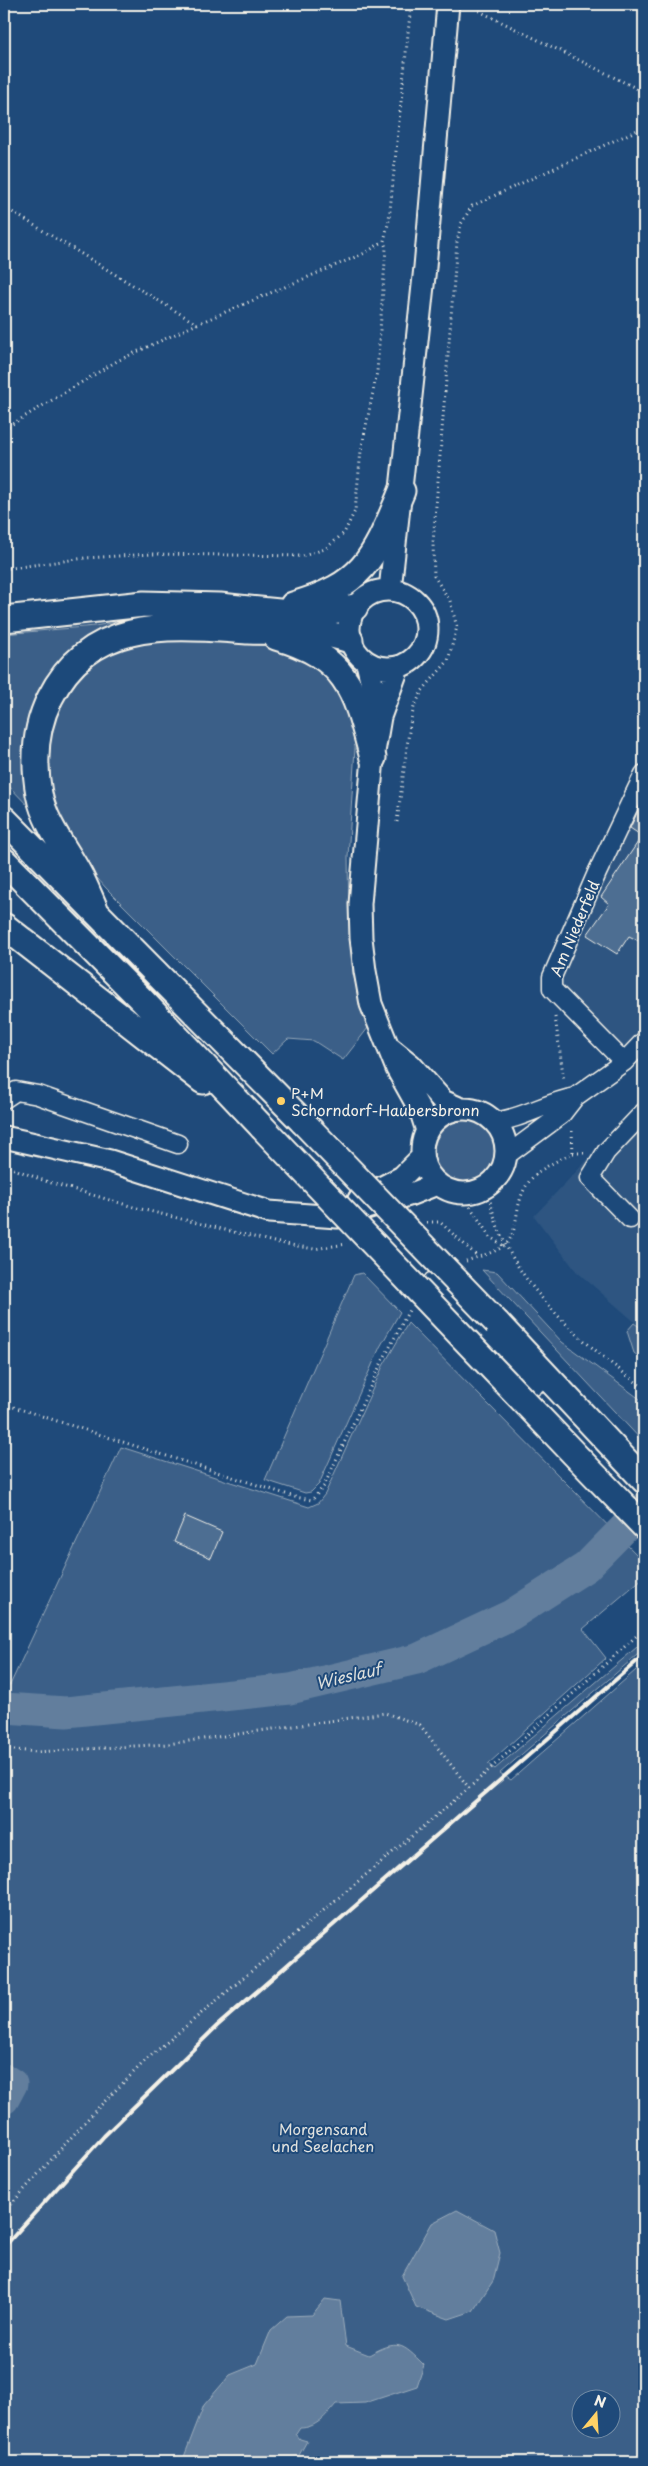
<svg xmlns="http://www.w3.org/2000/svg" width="648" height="2466" font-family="'Playpen Sans',sans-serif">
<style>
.built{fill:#2d5581}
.green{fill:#3a5f88;stroke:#97a8b8;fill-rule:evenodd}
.water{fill:#627e9d;stroke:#9cacbb}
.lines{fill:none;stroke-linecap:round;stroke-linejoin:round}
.river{stroke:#627e9d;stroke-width:31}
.building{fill:#4d6e92;stroke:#f4f1e8}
.minor-casing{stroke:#f4f1e8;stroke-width:21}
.major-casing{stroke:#f4f1e8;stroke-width:25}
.highway-casing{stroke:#f4f1e8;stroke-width:29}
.path{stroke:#f4f1e8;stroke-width:3;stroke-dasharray:1 4;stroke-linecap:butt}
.minor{stroke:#1f4a7a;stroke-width:18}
.major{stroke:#1f4a7a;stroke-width:21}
.highway{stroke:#1f4a7a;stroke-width:25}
.rail{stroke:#f4f1e8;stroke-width:4}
.highway-bridge-casing{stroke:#f4f1e8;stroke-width:29;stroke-linecap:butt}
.highway-bridge{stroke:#1f4a7a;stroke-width:25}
.poi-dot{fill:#ffd166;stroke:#1f4a7a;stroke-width:2}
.labels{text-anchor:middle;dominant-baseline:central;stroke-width:4;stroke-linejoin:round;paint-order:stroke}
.street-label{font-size:15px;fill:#f4f1e8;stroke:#1f4a7a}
.poi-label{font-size:15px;fill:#f4f1e8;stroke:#1f4a7a;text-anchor:start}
.park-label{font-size:15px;fill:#e1e2de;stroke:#1f4a7a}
.water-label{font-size:16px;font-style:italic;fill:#dee0dd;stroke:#1f4a7a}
</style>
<rect width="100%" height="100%" fill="#1f4a7a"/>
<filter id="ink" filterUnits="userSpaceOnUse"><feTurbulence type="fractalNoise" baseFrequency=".02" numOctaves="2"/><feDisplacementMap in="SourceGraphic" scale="10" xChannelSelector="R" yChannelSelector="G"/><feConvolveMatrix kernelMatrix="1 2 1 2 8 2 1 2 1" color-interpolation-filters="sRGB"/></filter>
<g filter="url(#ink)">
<path class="built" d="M644,782v287l-86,-86z
M644,1100v230l-68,-59 -42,-55z"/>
<path class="green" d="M143,617l-40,13 -41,35 -28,147 -30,-31v-147l91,-8z
M153,641l72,1 45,4 36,8 37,32 13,47 -8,124 1,65 4,52 15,54 -25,32 -29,-19 -26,-2 -16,15 -166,-166c-15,-17 -34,-37 -43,-58 -24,-57 -23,-127 30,-167 7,-5 15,-13 22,-15 12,-4 26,-5 38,-7z
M434 1152a32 32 0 1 1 64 0a32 32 0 1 1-64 0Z
M482,1270l15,2 65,70 82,60v41z
M362,1273l38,39 -20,35 -61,137 -8,8 -6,1 -40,-13 89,-205z
M408,1323l236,239v15l-61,52 23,29 -118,106 7,5 149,-128v8l-144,124 11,7 133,-117v799h-640v-777h6l111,-238 188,60 9,-4 7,-9 58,-128zM580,2398h30v30h-30z
M634,1323l10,7v31l-10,-8 -7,-22z"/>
<path class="water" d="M457,2210l37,20 6,23 -7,28 -20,30 -24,8 -33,-12 -14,-31 30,-53z
M325,2299l15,2 6,45 23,9c29,-16 33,-12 55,10l-7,21 -52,17 -29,1c-10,12 -20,24 -36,24l-4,6 4,5 7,2 -9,16 -9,5h-107l22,-57 26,-30 27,-11 14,-34 16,-14 25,-1z"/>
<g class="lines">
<path class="river" d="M4,1708l62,4 224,-23 127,-30 94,-44 75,-48 58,-59
M4,2079l8,5 -8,15"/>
</g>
<path class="building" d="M644,798v135l-5,8 -10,-5 -12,18 -30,-19 22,-31 -8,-7 41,-61 -12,-8z
M185,1516l37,16 -11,26 -37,-16z"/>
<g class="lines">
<g class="minor-casing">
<path id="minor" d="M624,1062l-72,-73v-12l45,-104 47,-99
M4,1099l12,-8 22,4 140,49
M494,1122c28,-3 53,-20 81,-25
M507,1155l54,-40 14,-18 49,-35 20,-21
M630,1219l-40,-41 16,-26 38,-40
M433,1281l101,105"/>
</g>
<g class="major-casing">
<path id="major" d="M349 629a39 39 0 1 1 78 0a39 39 0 1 1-78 0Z
M390,590l35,-323 23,-263
M367,663l13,54
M398,668l-18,49 -7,41 -13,146 1,34 4,33 6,33 26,65 24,43 6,19
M390,1048l21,17 32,36 18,8
M422 1151a42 42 0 1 1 84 0a42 42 0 1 1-84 0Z
M4,1137l106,24 159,51 68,5 72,-22 28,-11
M359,1199l43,-22 20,-20"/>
</g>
<g class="highway-casing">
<path id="highway" d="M293,605c73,-21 81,-48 109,-114
M4,619l140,-15 76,2 89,9 46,-8
M276,637c73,21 79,54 97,121
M4,819l299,303
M4,861l138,139 120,127
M95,909c-5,-11 -10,-24 -16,-35 -14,-26 -34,-50 -40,-80 -6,-33 -4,-66 11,-96 41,-82 121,-72 199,-67 22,1 46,-2 68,1 11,1 22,5 33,8
M4,926l199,155
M497,1323l147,157
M579,1459l65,67"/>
</g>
<path class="path" d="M479,11l165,81
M4,207l193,117
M4,429l113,-68 80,-37 168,-71 19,-12
M4,569l81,-11 67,-4 151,2 22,-7 19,-16 11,-22 6,-60 16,-79 9,-124 -2,-7 5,-21 22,-216
M397,822l13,-98 4,-17 8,-16 26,-30 9,-34 -7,-26 -16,-25 -1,-33 24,-301 4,-18 11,-18 172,-79
M555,1017l9,64
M573,1153h12
M4,1165l41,16 92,27 137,34 40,7 33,-5
M488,1187c10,86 90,153 156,201
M462,1194l28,43 14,9
M427,1222h13l38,35
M466,1261c9,-3 33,-10 39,-16 9,-9 10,-20 12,-31 6,-39 24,-45 56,-61l-1,-22
M4,1404l291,93 17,3 12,-14 55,-118 30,-58
M4,1749l33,3 131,-8 217,-31 35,12 49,63
M4,2212l90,-100 53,-53 322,-271 175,-159"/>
<use href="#minor" class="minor"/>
<use href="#major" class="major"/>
<use href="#highway" class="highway"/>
<path class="rail" d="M4,2247l100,-111 113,-110 427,-371"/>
<g class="highway-bridge-casing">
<path id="highway-bridge" d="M303,1122l194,201
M262,1127l317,332"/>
</g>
<use href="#highway-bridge" class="highway-bridge"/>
</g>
</g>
<circle class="poi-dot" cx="281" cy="1101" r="5"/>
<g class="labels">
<g class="street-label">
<text transform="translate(574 928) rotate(-67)">Am Niederfeld</text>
</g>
<g class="poi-label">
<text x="291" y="1092">P+M<tspan x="291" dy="17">Schorndorf-Haubersbronn</tspan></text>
</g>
<g class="park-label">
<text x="323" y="2128">Morgensand<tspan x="323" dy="17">und Seelachen</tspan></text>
</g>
<g class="water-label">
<text transform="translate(348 1675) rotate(-13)">Wieslauf</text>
</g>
</g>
<rect width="648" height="2466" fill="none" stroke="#1f4a7a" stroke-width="20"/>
<rect x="10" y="10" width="628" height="2446" fill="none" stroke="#f4f1e8" stroke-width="2" filter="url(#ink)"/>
<g transform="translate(596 2414) rotate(18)"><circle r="24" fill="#1f4a7a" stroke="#748da6"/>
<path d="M0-4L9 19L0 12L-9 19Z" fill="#ffd166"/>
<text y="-8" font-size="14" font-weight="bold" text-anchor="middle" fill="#f4f1e8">N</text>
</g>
</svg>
